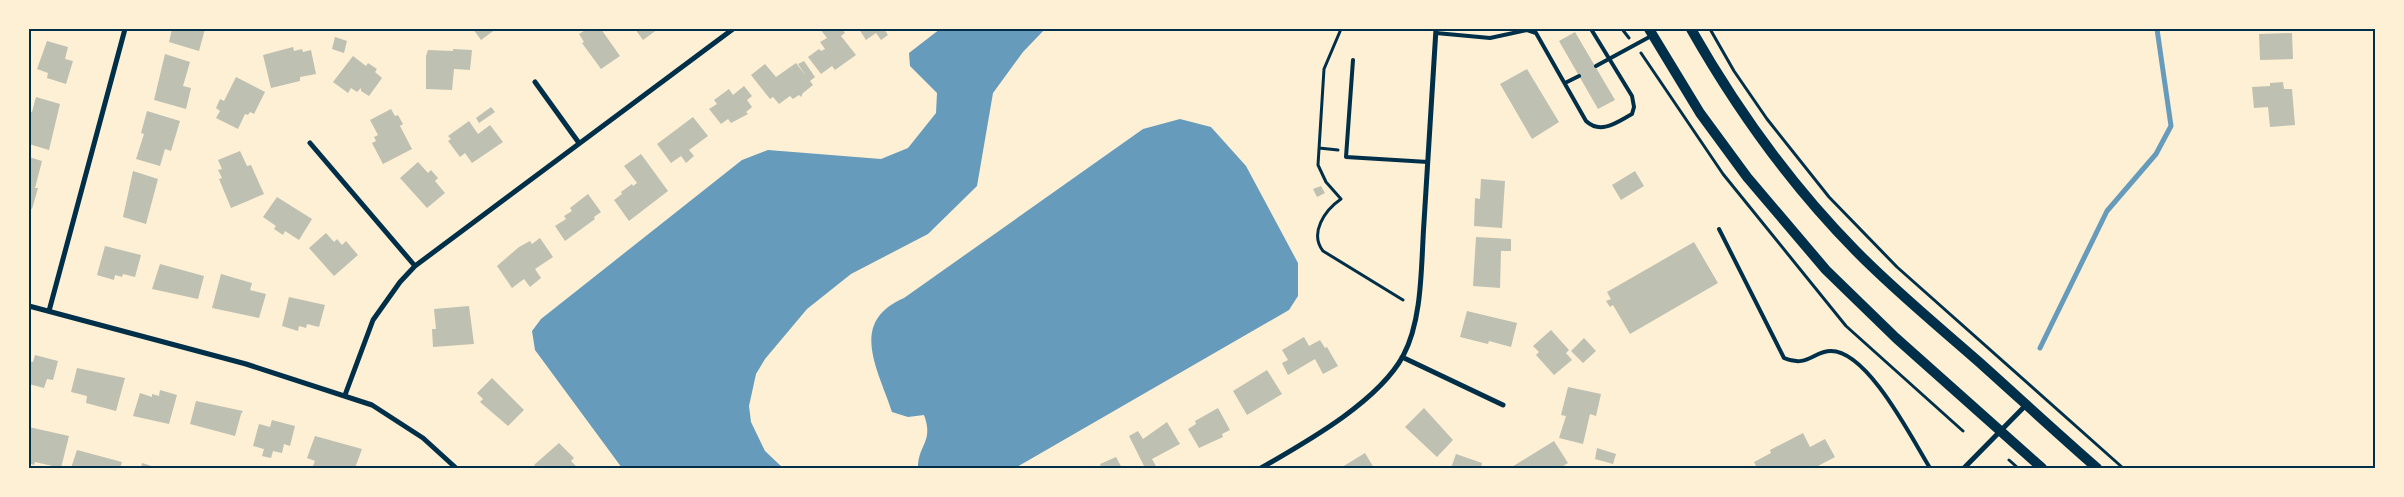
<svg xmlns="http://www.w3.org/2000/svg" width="2404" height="497" font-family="'Golos Text',sans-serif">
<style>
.water{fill:#669bbc}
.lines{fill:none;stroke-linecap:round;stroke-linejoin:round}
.stream{stroke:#669bbc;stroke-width:5}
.building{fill:#bec0b2}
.path{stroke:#003049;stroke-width:3}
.service{stroke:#003049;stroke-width:4}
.minor{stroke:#003049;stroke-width:5}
.secondary{stroke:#003049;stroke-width:10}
.neatline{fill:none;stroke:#003049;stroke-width:2}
</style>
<rect width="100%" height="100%" fill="#fdf0d5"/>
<path class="water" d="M940,29h105l-22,23 -30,41 -16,93 -49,48 -77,40 -44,35 -42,50 -9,15 -7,32 2,16 14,29 18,17h-161l-87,-118 -3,-19 9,-12 201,-159 26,-10 113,9 27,-11 28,-35 1,-20 -27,-27 -1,-13z
M1180,119l31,8 35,39 52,97v33l-9,14 -274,158h-97c0,-24 16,-26 6,-53l-16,2 -16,-5c-14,-43 -44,-90 12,-114l239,-169z"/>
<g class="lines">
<path class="stream" d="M2040,348l67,-137 49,-57 15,-28 -14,-97"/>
</g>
<path class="building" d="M172,29h33l-6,22 -30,-9z
M473,29h23l-15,11z
M587,29h14l19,27 -19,13 -19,-26 2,-1 -5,-8z
M635,29h23l-15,11z
M820,29h22l3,4 -4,3 15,19 -21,15 -3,-4 -11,8 -13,-17 11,-8 2,2 4,-2 -5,-7 7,-4z
M859,29h25l4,6 -7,5 -5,-7 -10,7z
M1575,32l40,68 -17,9 -39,-68z
M2292,33l1,26 -33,1 -1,-26z
M335,37l12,4 -3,12 -12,-4z
M47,41l21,6 -3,12 8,2 -7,23 -19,-6 1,-5 -11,-4z
M293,47l1,4 8,-2 1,3 8,-2 5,24 -16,3v4l-29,7 -8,-33z
M453,49l19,1 -2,20 -16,-1 -2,21 -26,-1v-33l2,-6 25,1z
M165,54l25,8 -7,24 8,2 -5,21 -32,-9z
M353,56l13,10 2,-3 9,6 -2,3 7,6 -13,18 -8,-5v-3l-4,4 -6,-4 -3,5 -15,-11z
M804,61l11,16 -5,4 3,4 -10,8 -2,4 -2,-2 -6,4 -3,-3 -11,8 -6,-7 -3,2 -19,-24 14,-11 11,13 20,-14 10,13 -8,-12z
M1527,69l32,53 -27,17 -32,-55z
M236,77l29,15 -11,22 -4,-2 -2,3 -3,-1 -7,15 -22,-11 4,-7 -4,-3 4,-9 4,2z
M2283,82l1,7h8l3,36 -25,2 -2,-20 -14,1 -2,-21 18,-1v-3z
M744,86l8,10 -5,4 5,7 -6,5 2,2 -17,9 -3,-4 -7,5 -12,-15 8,-5 -3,-4 15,-11 4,6z
M36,97l24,7 -11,46 -20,-6v-33l3,1z
M491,107l4,5 -16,11 -3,-5z
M391,109l4,7 3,-1 5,9 -3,2 12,23 -29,15 -11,-21 4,-2 -2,-4 4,-2 -8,-15z
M147,111l33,10 -9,30 -6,-2 -5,17 -24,-7 8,-25 -3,-1z
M693,117l15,19 -19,14 5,6 -8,7 -5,-7 -10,7 -14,-19z
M469,121l9,13 12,-9 13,17 -31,21 -7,-10 -5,4 -12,-16 3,-2 -3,-3z
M240,151l7,15 4,-1 13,29 -33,14 -12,-29 3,-1 -4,-8 4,-1 -4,-9z
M641,154l27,37 -39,30 -15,-21 8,-6 -1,-2 11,-8 1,2 4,-3 -13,-17z
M29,157l13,4 -7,27h3l-6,21 -3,-1z
M418,162l10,11 3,-3 7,8 -3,3 10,12 -18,15 -27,-30z
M133,171l25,8 -12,45 -23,-7z
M1635,171l9,15 -23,14 -9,-15z
M1481,179l24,2 -3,47 -28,-2 1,-28 5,1z
M1321,186l4,7 -8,4 -4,-8z
M588,194l13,18 -7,5 1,2 -30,22 -10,-15 11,-7 -2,-3 8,-5 -2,-3z
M277,197l35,22 -13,21 -14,-9 -2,4 -9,-6 2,-3 -13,-9z
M326,233l8,9 3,-3 5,6 4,-4 12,14 -24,21 -25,-28z
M1476,237l35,2v12h-10l-1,37 -27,-2z
M540,238l13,19 -18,12 6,9 -11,9 -6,-8 -12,9 -15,-22 22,-19 11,-6 2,3z
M1694,242l24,41 -88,51 -17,-29 -3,2 -4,-6 5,-2 -4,-7z
M105,246l36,9 -6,22 -12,-3 -1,3 -7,-2 -1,5 -17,-5z
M160,264l44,12 -6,23 -46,-10z
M221,274l31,9 -2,7 16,4 -7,24 -47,-10z
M289,297l36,8 -6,22 -12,-3 -1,4 -7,-2 -1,5 -16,-5z
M469,306l5,38 -41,3 -1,-18h4l-2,-20z
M1467,311l50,12 -6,24 -22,-6 -1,3 -28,-7z
M1551,330l18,20 -3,3 6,7 -18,15 -18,-20 3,-3 -6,-6z
M1304,337l5,9 11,-6 5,8 2,-1 11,19 -15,8 -8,-15 -27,16 -6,-12 6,-3 -6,-10z
M1584,338l12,13 -13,12 -12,-12z
M35,355l23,6 -5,19 -6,-1 -3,9 -15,-4v-23l4,1z
M77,368l48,10 -9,33 -30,-8 1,-7 -16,-4z
M1267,370l15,24 -35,21 -14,-24z
M492,378l32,32 -16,16 -28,-24 3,-3 -6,-6z
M1568,387l33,7 -5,22 -6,-2 -7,30 -24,-6 7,-22 -5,-1z
M160,390l17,5 -8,29 -36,-8 7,-23 12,4v-3l7,2z
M196,401l47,10 -2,3 -6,22 -45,-12z
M1218,408l12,22 -8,4 1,3 -24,11 -11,-19 8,-5 -1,-3z
M1424,408l29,32 -16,17 -32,-30z
M272,420l23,6 -5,20 -6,-2 -2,9 -9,-2 -2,7 -9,-2 2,-7 -11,-3 6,-22 11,3z
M1167,422l13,22 -28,15 5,9h-12l-16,-32 9,-5 5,8z
M29,427l40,9 -8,32 -26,-6 -1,3 -5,-2z
M1803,433l7,14 15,-8 10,18 -17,9 2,2h-63l-3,-6 17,-9 -1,-3z
M315,436l47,13 -7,19h-43l3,-7 -8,-3z
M1554,441l14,22 -8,5h-50z
M559,443l15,15 -3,3 5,5 -3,2h-36l-3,-3z
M1597,448l19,6 -3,10 -18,-5z
M77,450l45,12 -2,6h-49z
M1365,453l9,15h-31l-1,-1z
M1456,454l26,9 -1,5h-30z
M1116,457l6,11h-24l3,-1 -1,-3z
M142,463l16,5h-17z"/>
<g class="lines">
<path class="path" d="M1341,29l-17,40 -6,96 8,17 15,17c-16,11 -32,34 -18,52l80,49
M1622,29l7,9
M1710,29l24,42 33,48 62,78 68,70 226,201
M1641,53l82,121 123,152 117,105
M1319,148l19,2
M2009,460l9,8"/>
<path class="service" d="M1436,33l54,5 37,-8 9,3 50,88c15,14 31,1 46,-7l2,-7 -2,-11 -41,-67
M1353,60l-7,97 82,5
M1596,66l57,-31
M1565,83l14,-7
M1719,229l65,129c24,10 29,-7 47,-7 37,0 81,88 99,117"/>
<path class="minor" d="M535,82l44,61
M310,143l105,123
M29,306l217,58 126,41 51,33 33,30
M49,311l76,-282
M1402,357l101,48
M345,395l28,-75 27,-38 15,-16 318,-237
M1261,468c45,-26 117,-66 142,-112 20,-37 18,-93 21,-134 4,-65 8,-129 12,-193
M1964,468l62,-63"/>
<path class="secondary" d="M1649,29l51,84 47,64 79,93 70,68 146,130
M1691,29c45,79 100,156 164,221 39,40 82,75 124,112 39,35 78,71 118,106"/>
</g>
<rect width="2404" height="497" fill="none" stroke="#fdf0d5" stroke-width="60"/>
<rect x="30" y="30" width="2344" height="437" class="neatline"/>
</svg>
